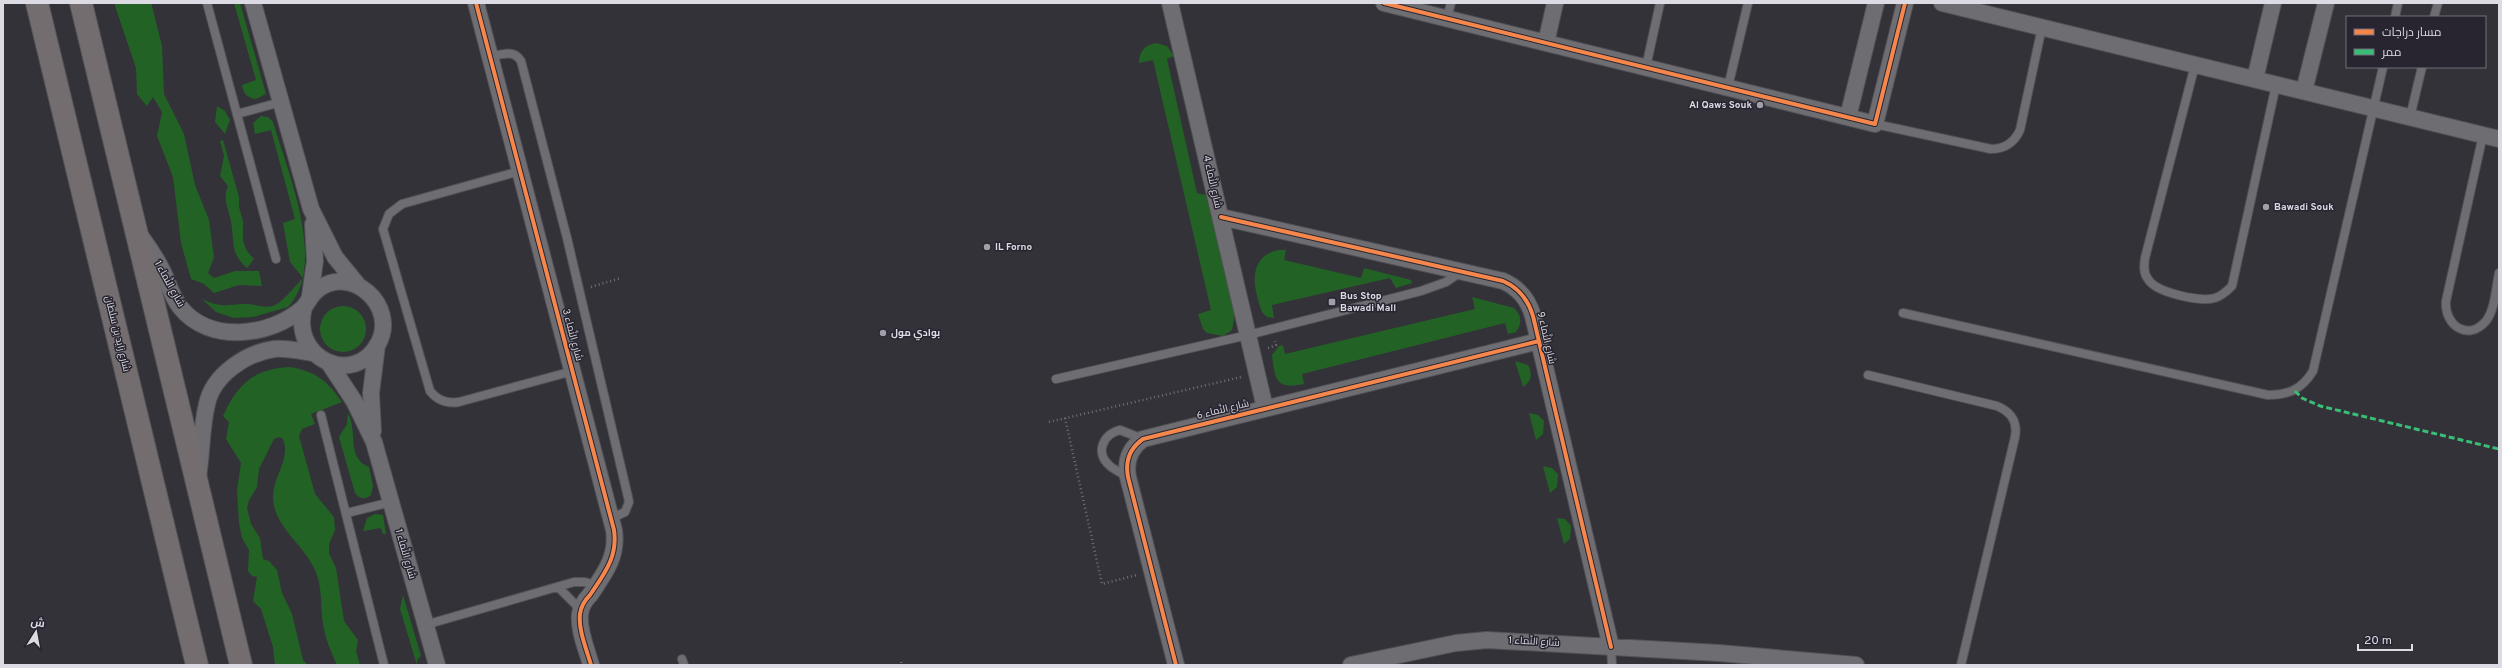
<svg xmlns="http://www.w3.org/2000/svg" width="2502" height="668" font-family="Overpass,Cairo,sans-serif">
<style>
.green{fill:#236225}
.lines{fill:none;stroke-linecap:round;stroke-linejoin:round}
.lane-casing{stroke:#525156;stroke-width:10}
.street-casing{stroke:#525156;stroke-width:18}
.highway-casing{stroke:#525156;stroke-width:24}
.path{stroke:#717075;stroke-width:2.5;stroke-dasharray:1 3;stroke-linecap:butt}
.lane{stroke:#6e6e72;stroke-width:8}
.street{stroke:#6e6e72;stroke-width:16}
.highway{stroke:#746d6f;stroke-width:22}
.quiet{stroke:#3abd76;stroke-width:3;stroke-dasharray:6 3;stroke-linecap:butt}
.cycleway-casing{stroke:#282531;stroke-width:6}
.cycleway{stroke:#f5874c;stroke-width:4}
.poi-dot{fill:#a1a0a8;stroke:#282531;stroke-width:1.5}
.labels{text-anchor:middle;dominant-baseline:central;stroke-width:3;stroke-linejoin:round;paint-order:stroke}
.poi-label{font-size:10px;font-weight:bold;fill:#dcdbe3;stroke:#282531;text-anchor:start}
.street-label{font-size:10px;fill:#dcdbe3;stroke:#282531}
</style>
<rect width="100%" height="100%" fill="#333239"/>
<path class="green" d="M114,3h37l1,3 10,40 2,48 20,40 11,51 14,35 5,37 -6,16 6,5 21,-7h24l3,15 -23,-1 -25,8 -10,-9 -13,-5 -10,-36 -8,-66 -16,-41 5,-24 -9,-15 -6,9 -10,-12 -1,-26z
M234,3h6l26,91 -10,5c-9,-1 -13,-6 -14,-14l14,-5z
M1156,43l11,3 7,10 -7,3 30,134 9,2 29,119 -3,16 -9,6 -16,-3 -4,-4 -5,-15 13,-4 -58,-250 -14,3c0,-12 6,-18 17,-20z
M217,106l8,5 5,9 -5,14 -10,-12z
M261,116l7,1 5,5c14,49 55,143 15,185l-35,10 -19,1 -18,-6 -14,-13c21,10 24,5 45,5 10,0 19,6 30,0 9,-6 18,-18 26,-26l-13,-16 -7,-39 12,-4 -24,-89 -16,4 -2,-11z
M223,140l16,57v10l4,14v20l4,10 7,8 -7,9c-18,-16 -12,-26 -16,-46 -2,-13 -9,-22 -3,-36l-8,-10 4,-20 -4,-15z
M1278,250h8l-2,10 77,18 3,-10 47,12 1,3 -16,5 -6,-10 -118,27 2,13 -7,-1 -5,-5c-9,-24 -15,-55 16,-62z
M1472,297l42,11c8,8 8,15 2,24l-8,2 -3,-11 -203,51 2,10c-27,5 -29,-2 -32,-29l7,-9 4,-1 2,9 190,-45z
M320 329a23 23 0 1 1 46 0a23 23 0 1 1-46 0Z
M1515,361l13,4c5,9 3,17 -5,22z
M290,367c25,4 38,14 52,35l-31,12 4,10 -13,5 -3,7 16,58 19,23 1,13 -6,14v9l7,15 8,53 14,19 -2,11 4,14h-23c-6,-13 -12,-27 -14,-41 -3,-18 0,-36 -8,-54 -10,-23 -35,-39 -41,-64 -6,-28 18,-42 9,-67l-3,-2 -6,2 -15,30 -2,18 -8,13 -2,8 4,16 9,14 3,21 6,2 8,9 5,23 10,21 11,46 5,5h-33l-2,-18 -12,-38 -8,-8 4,-24 -5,-1 -4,-5 1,-21 -7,-12 -3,-15 -2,-33 4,-27 -15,-24 3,-17 -6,-6c15,-33 31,-47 67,-49z
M348,413c10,19 -2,45 21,54l4,19 -2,9c-6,5 -12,4 -16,-2l-16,-56 8,-13z
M1529,413l9,2 6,6 -1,13 -7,6z
M1543,466l9,2 6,6 -1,13 -7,6z
M375,514l8,1 3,19h-3l-2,-6 -18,3 4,-13z
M1557,518l8,1 6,7 -1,13 -6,5z
M403,595l18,61 -4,4v5l-17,-56z"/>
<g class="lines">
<g class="lane-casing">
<path id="lane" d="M207,3l69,256
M2395,17l3,-14
M2434,17l4,-14
M1447,18l4,-15
M490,57c12,-3 24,-8 31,4l46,177 61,259 1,5 -4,10 -13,6
M2195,65l-50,193c-1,7 -2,15 3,21 8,14 52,23 67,19 7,-2 12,-7 17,-12l44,-201
M1646,67l14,-64
M1728,87l20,-84
M237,114l44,-12
M2410,117l12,-50
M1875,124l116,25c14,0 23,-6 29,-19l22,-103
M2483,135l-37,166c-2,24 22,41 40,20 9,-11 10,-34 13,-48
M520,171l-118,33 -13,10 -6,15 47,162c7,9 16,13 29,11l114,-31
M1903,313l365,82c21,0 34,-6 45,-24l70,-304
M1868,375l129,31c14,6 21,15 18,31l-54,228
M1056,379l192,-44 173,-44 25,-9 15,-10
M321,415l63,250
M1128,477c-6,-4 -14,-7 -19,-12 -14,-12 -6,-31 11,-35l23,9
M347,513l44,-11
M558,587l23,23
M425,625l149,-43h11l11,3
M1611,647l1,18
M682,659l2,6"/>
</g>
<g class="street-casing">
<path id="street" d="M253,3l58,206 24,48 22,27
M476,3l138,527c4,27 -10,44 -24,65 -5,5 -9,11 -10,19 -2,16 7,36 11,51
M1170,3l95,405
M1384,3l491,121 30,-121
M1942,3l557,136
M1546,43l9,-40
M2255,79l18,-76
M2304,91l22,-88
M1848,117l28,-114
M1221,217l282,64c16,7 25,18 30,35l78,331
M142,238c8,11 16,23 22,36 5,11 8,23 16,33 29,37 90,30 123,1 5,-5 7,-12 13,-17 34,-29 83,15 62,53 -24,43 -88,16 -74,-37
M310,296l5,-35 -2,-37
M329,363l25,38 20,41 63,223
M373,431l-2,-38 6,-48
M198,477c4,-24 3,-49 9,-73 6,-29 39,-51 67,-55 14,-1 26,2 39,4
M1176,665l-48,-188c-3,-16 2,-29 15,-38l396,-98
M1351,665l105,-22 31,-3 232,13 137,12"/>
</g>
<g class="highway-casing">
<path id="highway" d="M37,3l160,662
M81,3l160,662"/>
</g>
<path class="path" d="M591,287l30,-9
M1268,348l8,-3 -1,-4
M1065,418l37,166 35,-9
M1049,422l192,-45
M901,662l1,3"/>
<use href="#lane" class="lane"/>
<use href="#street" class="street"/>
<use href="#highway" class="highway"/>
<path class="quiet" d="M2295,391l7,7 18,8 179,43"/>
<g class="cycleway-casing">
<path id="cycleway" d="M476,3l138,527c4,27 -10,44 -24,65 -5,5 -9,11 -10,19 -2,16 7,36 11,51
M1384,3l491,121 30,-121
M1221,217l282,64c16,7 25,18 30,35l78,331
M1176,665l-48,-188c-3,-16 2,-29 15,-38l396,-98"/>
</g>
<use href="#cycleway" class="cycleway"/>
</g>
<g class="poi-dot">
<circle cx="1760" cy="105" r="4"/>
<circle cx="2266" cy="207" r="4"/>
<circle cx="987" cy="247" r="4"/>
<rect x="1328" y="298" width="8" height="8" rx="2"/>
<circle cx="883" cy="333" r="4"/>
</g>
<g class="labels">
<g class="poi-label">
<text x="1752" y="105" text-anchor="end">Al Qaws Souk</text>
<text x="2274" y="207">Bawadi Souk</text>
<text x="995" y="247">IL Forno</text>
<text x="1340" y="296">Bus Stop<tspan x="1340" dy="12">Bawadi Mall</tspan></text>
<text x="891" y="333">بوادي مول</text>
</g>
<g class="street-label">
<text transform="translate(1212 182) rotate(77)">شارع النَّماء 4</text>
<text transform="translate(169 284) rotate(61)">شارع النَّماء 1</text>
<text transform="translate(117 334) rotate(76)">شارع زايد بن سلطان</text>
<text transform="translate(572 335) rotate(75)">شارع النَّماء 3</text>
<text transform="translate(1546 338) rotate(77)">شارع النَّماء 9</text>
<text transform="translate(1223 410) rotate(-14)">شارع النَّماء 6</text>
<text transform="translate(405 554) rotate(74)">شارع النَّماء 1</text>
<text transform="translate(1534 642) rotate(3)">شارع النَّماء 1</text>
</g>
</g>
<rect width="2502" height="668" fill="none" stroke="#dcdbe3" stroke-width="8"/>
<rect x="2346" y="16" width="140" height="52" fill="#282531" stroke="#706e78"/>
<rect x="2354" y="29" width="20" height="6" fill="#f5874c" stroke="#706e78"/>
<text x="2382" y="36" font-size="12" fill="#dcdbe3">مسار دراجات</text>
<rect x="2354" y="49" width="20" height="6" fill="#3abd76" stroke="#706e78"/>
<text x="2382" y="56" font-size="12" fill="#dcdbe3">ممر</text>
<g transform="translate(36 632) rotate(11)" stroke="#282531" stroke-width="3" paint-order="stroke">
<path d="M0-3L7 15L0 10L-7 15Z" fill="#dcdbe3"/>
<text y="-6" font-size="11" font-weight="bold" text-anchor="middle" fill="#dcdbe3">ش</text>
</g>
<path d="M2358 644v6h54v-6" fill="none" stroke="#dcdbe3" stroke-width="2"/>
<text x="2364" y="644" font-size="12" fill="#dcdbe3" stroke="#282531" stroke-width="3" paint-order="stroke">20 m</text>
</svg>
